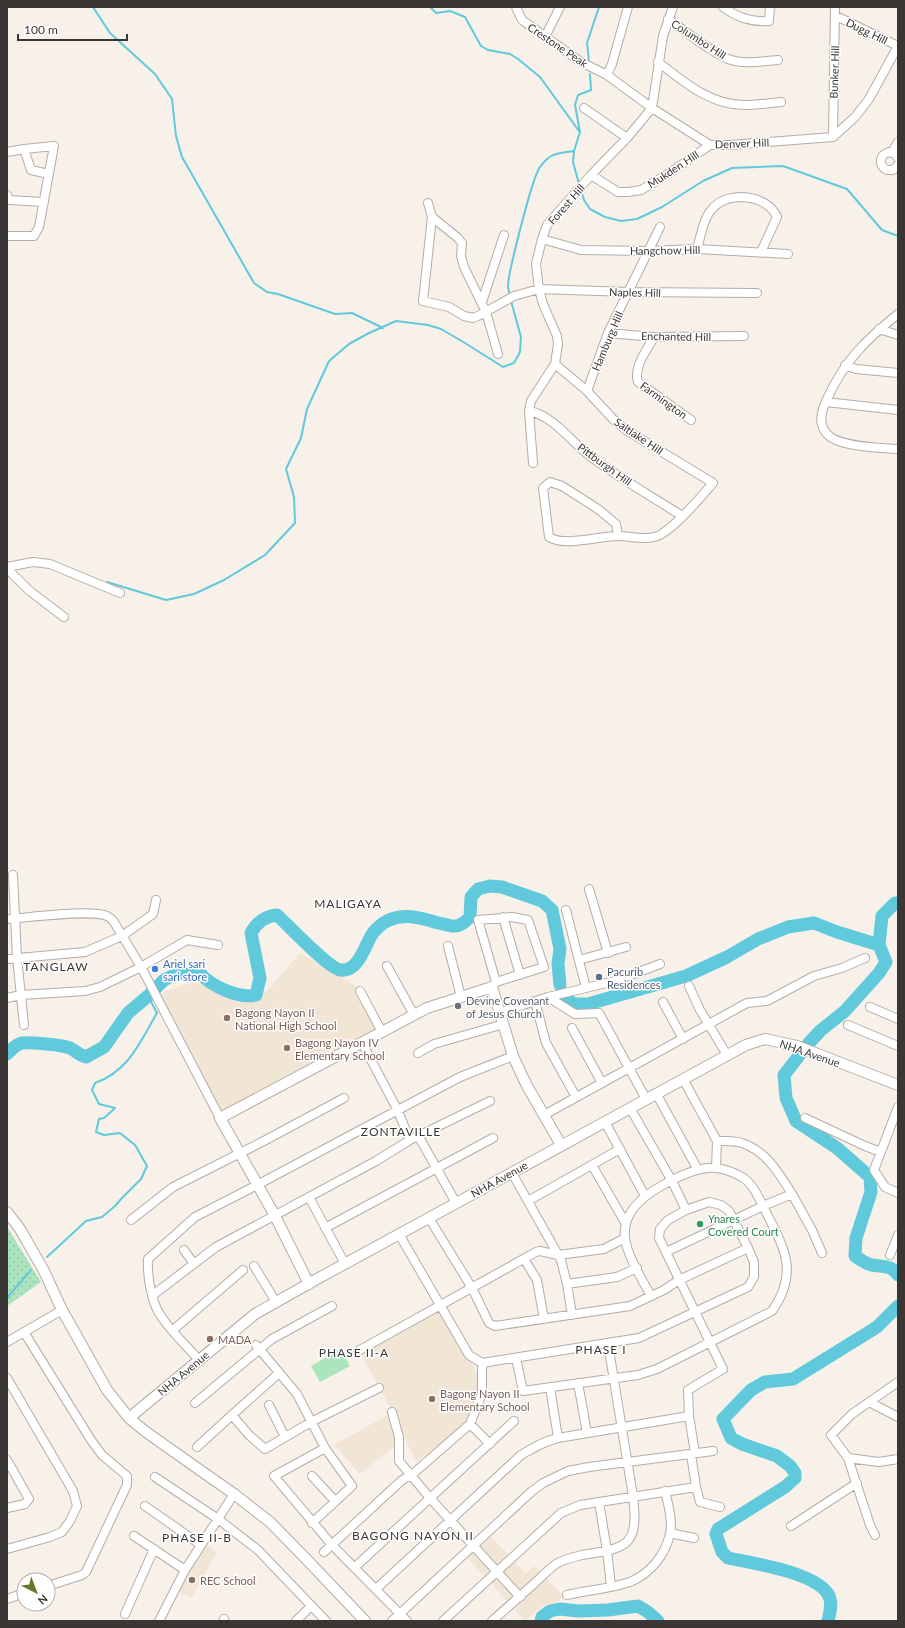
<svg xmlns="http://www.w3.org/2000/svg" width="905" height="1628" font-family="Lato,sans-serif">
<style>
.built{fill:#f1e5d6}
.grass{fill:url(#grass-dots)}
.park{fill:#abe4bd}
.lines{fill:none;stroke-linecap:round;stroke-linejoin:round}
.stream{stroke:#61c9dc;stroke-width:2}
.river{stroke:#61c9dc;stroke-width:13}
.minor-casing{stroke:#b4ada5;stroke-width:10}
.tertiary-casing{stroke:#b4ada5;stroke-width:12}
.minor{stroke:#fff;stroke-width:8}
.tertiary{stroke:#fff;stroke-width:10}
.shop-dot{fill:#3f7fe0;stroke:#fff;stroke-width:1.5}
.service-dot{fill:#5c6f8a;stroke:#fff;stroke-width:1.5}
.worship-dot{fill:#6b7280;stroke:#fff;stroke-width:1.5}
.education-dot{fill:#8d6e63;stroke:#fff;stroke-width:1.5}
.leisure-dot{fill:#2e9e5b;stroke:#fff;stroke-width:1.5}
.labels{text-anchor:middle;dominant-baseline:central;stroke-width:3;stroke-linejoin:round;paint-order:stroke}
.street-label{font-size:11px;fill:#393633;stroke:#fff}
.shop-label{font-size:11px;fill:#366cbe;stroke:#fff;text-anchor:start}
.service-label{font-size:11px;fill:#4e5e75;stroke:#fff;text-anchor:start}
.worship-label{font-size:11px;fill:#5b616d;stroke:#fff;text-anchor:start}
.education-label{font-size:11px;fill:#785e54;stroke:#fff;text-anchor:start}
.leisure-label{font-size:11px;fill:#27864d;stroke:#fff;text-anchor:start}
.neighbourhood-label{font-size:12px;letter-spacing:1px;fill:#393633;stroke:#fff}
</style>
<defs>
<pattern id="grass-dots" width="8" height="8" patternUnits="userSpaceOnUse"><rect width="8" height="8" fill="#abe4bd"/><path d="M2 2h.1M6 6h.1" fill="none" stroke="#94c4a3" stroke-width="1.8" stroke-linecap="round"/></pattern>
</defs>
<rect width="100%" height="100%" fill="#f8f1e9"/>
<path class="built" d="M300,953l54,32 25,44 -157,85 -62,-120 19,-8 16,-4 53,18 19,-9z
M439,1308l18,34 16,23 8,20 -10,37 -55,40 -19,-42 -37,-68z
M391,1413l8,30 -39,31 -26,-29z
M490,1536l36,38 9,-8 28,30 -6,7 -15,3 -17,15 -58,-64z
M206,1544l11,9 -26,45 -14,-7z"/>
<path class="grass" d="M7,1227l34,55 -34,24z"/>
<path class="park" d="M341,1349l9,17 -30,16 -9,-16z"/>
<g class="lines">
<path class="stream" d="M93,7l17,26 45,41 17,25 4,37 6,21 72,126 13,9 11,2 57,20 17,-1 31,15
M430,7l6,6 14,-2 15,6 16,29 7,4 22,4 8,5 22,18 39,54
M589,62l-2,-19 12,-36
M579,184l-6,-22 1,-11 6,-19 -5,-27 3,-10 13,-5 -1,-16
M581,190l3,10 6,9 15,8 16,4 16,-2 25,-12 41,-26 29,-13 51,-2 64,23 35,41 16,6
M510,295c-1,-3 -2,-6 -2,-9 0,-13 25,-111 32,-119 10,-14 18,-14 34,-16
M107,582l59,18 28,-6 30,-14 41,-25 30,-32 -1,-26 -8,-28 15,-31 6,-29 22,-48 20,-17 20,-11 27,-12 32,4 13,4 24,14 38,24 11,-4 6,-11 1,-15 -10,-36
M47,1257l39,-36 16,-4 13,-11 7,-8 19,-19 6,-13 -12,-21 -15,-12 -16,2 -8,-3 3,-13 5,-1 11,-10 -16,-4 -7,-14 3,-7c34,-12 45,-41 62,-70l-9,-17
M7,1298l24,-28"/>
<path class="river" d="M898,903h-3l-13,13 -3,29 7,17 -7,11 -34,38 -25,20 -11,12 -25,32 2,23 10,23 41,27 33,29 1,15 -15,46 -1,18c6,4 11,8 17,9 11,2 20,0 26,10
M566,999l8,5h14l98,-28 41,-19 31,-18 30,-12 26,-4 23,9 42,13
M7,1054c4,-4 9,-10 15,-11 8,-1 41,2 48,5 6,3 9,7 16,9l18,-10 24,-34 20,-17 16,-16 14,-7 13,2 8,-3c11,14 40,27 57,23l4,-17 -9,-45c6,-11 14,-17 26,-18 11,10 52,54 64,55 16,2 23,-21 29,-32 3,-7 12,-15 19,-18 19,-8 36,0 54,4 3,0 8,3 12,2 6,0 11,-5 15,-9l1,-20 7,-8 12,-3 12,1 40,14 10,9 8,39 -2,15 2,21
M541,1621l1,-4 8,-6 10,-2 18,2 30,-1 30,-4 10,6 10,9
M828,1621c2,-8 5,-19 0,-27 -14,-22 -76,-31 -100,-36l-6,-6 -6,-18 2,-5 67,-42 10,-9v-5l-5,-7 -13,-10 -35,-12 -11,-6 -8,-19 28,-29 14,-8 28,-3 84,-52 21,-21"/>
<g class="minor-casing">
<path id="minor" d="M516,7l6,13 59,42 26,13 45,33 58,37h20l103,-8 22,-20 14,-18 29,-53
M723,7c15,11 28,15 46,14l1,-14
M836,16l62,30
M668,19c19,13 39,31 60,40 16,6 35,2 50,1
M545,37l15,-30
M658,62c26,20 52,43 86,43 13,0 25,-2 37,-3
M607,75l5,-11 16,-57
M584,108l43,30
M833,137l2,-130
M24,149l7,21 18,4
M7,152l17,-3 30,-3 -15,81 -5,9h-27
M892,153l6,-11
M898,158l-3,-4 -6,-2c-10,3 -11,13 -2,18h6l5,-5
M591,175l27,17h10l13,-2 27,-16 42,-29
M7,195l2,5 35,2
M428,203l4,14 26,21 4,5 -1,13 3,11 22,45 12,42
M432,217l-9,84 26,6 15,9 9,2 7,-3 34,-19 25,-7 89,3 129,1
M542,239l39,11 67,1 49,-2 91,5
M697,249c4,-13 6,-31 16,-41 16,-18 55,-13 64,9l-16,35
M482,302l22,-67
M898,314c-31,25 -53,46 -70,83 -6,12 -11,26 -1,37 11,13 54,14 71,15
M879,329l19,6
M608,333l46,4 90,-1
M654,337c-7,13 -21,30 -16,45l53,38
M555,364l32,27 26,28 13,11 87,53c-14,16 -33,39 -50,50 -11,9 -31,3 -45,3 -18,0 -54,11 -69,1l-6,-49 7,-6 12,4 36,23 18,15 2,12
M845,365l11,4 42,4
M587,391l21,-58 52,-106
M826,402l72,8
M529,411c25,5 41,30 61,45 29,22 61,40 92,60
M533,463l-4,-52 2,-10 24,-37 3,-20 -1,-8 -14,-32 -4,-15 -3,-25 6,-25 5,-14 44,-50 36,-37 25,-30 11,-72 10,-29
M7,567l26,-5 17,2 70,29
M7,569l24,23 33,25
M13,875l4,83 7,67
M589,889l19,64
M566,910l20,78
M503,917l17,58
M7,919c20,-1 83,-10 100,-3 2,1 5,3 7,6l27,45 79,151
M448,946l13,51
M7,959l78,-7 37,-16 24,-17 7,-5 3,-14
M579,960l47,-13
M387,966l27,49
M689,986l11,24 27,45
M492,987l4,-5 48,-15 -16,-47 -16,-3 -34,3 18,62
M360,991l22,41
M548,997l27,17 24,-1 47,86
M7,998l14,-3 64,-4 15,-4 41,-20 46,-27 31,5
M535,1001l11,42 30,54
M663,1002l20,37
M870,1007l28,12
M501,1012l47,-15 67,-16 45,-17
M848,1025l50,21
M572,1028l30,55
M362,1043l35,66 13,31
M418,1053l16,-9 70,-20
M683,1079l34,62 -1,27
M656,1093l42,77
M898,1107l-24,63 11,17 13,6
M630,1108l42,73 14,29
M544,1115l203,-112 20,-2 47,-25 28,-8 23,-10
M805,1118l60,28 16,6
M605,1122l40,74
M419,1137l37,66
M592,1165l34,59
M512,1173l49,87 6,24 5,31
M792,1194l20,36 10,23
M309,1197l36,67
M528,1201l92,-52
M429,1218l43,70 17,35 6,3 135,-20 34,-16 15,-10 69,-32
M131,1220l42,-33 89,-45 82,-44
M325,1228l168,-90
M399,1234l70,121 13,8 157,-25 109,-51 6,-10v-15l-6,-14 -19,-37 -8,-6 -12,-3 -23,8 -18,10 -8,9 -1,9 64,131 -35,21 1,26 6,37
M184,1250l10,14
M890,1255l8,-20
M524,1259l13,21 7,39
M254,1266l22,36
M567,1284l50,-7 20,-9
M153,1295l63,-48 160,-86 34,-21 80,-39
M651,1296c-8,-15 -25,-42 -26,-59 -1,-10 2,-20 8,-28 14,-19 60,-43 83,-41 9,1 19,5 26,9 10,6 16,19 21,29l-97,46
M173,1330l70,-60
M24,1332l67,108 11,15 25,21v9l-41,87 -4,3 -34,11
M7,1342l55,-32
M256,1345l41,49 28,54 27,38 -40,37
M358,1351l178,-99 4,-1 18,4 46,-6 21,-11
M516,1358l7,33 115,-16 19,-6 115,-58c29,-41 10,-66 -9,-105l29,-12c-13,-21 -26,-43 -50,-51 -7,-3 -18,-2 -25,-2
M199,1360c-13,-15 -30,-30 -40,-47 -8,-13 -12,-39 -11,-54l47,-42 62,-32 203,-108 53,-21
M279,1373l-47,42 17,20 16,14 46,-27 68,-34
M7,1378l66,113 4,15 -7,15 -8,11 -12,5 -43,12
M898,1382l-46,32 -21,21 17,23 31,4 19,-3
M578,1383l9,50
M550,1387l8,51
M869,1402l29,15
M195,1403l77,-64 60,-33
M269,1405l16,32
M392,1412l7,25v24l31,37 90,99
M470,1424l20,20
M197,1447l35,-32
M325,1448l-51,28 58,69 75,76
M691,1454l5,33 4,15 20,5
M848,1458l22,67 5,10
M7,1460l22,39 -4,5 -18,4
M312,1476l23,25
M155,1477l63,42 40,31 68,71
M599,1502l8,49 4,35
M145,1506l56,39
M791,1526l66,-43
M670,1533l24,5
M134,1536l51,34
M324,1552l77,-71 14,-9 55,-48 12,-30v-31
M355,1567l159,-146
M376,1589l145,-134c12,-7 23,-14 37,-17l131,-22
M567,1595c20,-5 43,-6 63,-13 21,-9 35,-27 40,-48 3,-13 -2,-30 -5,-43
M7,1599l17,-6
M125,1614l29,-65
M224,1619v2
M159,1621l26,-51 49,-76
M296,1621l15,-15
M392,1621l139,-129 12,-9 25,-12 21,-4 124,-16
M443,1621l118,-108 19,-8 116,-18
M492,1621c15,-13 29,-26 44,-39 6,-6 13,-13 20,-18 8,-5 18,-7 26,-9 46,-7 57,-9 51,-59l-25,-152"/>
</g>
<g class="tertiary-casing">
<path id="tertiary" d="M7,1212l13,17 24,42 18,39 45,80 22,28 17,14 88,62 36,28 41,42 54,57
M309,1284l-34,-68 -55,-98 207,-110 65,-21 21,69 13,28 35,61
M129,1418l126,-104 62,-35 429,-234 19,-6 32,7 101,39"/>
</g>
<use href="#minor" class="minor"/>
<use href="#tertiary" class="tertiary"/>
</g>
<circle class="shop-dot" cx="155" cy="969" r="4"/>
<circle class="service-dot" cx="599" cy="977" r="4"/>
<circle class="worship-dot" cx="458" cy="1006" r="4"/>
<g class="education-dot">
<circle cx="227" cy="1018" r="4"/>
<circle cx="287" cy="1048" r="4"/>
<circle cx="210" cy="1339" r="4"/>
<circle cx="432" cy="1399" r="4"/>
<circle cx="192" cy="1580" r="4"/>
</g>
<circle class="leisure-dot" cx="700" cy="1224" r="4"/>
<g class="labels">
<g class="street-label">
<text transform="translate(867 31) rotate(26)">Dugg Hill</text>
<text transform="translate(699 39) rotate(33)">Columbo Hill</text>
<text transform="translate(558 45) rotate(34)">Crestone Peak</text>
<text transform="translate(834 72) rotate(-88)">Bunker Hill</text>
<text transform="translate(742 143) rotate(-2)">Denver Hill</text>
<text transform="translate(673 169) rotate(-33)">Mukden Hill</text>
<text transform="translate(566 204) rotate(-49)">Forest Hill</text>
<text transform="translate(665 250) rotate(-1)">Hangchow Hill</text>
<text transform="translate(635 292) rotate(1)">Naples Hill</text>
<text transform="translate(676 336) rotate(1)">Enchanted Hill</text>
<text transform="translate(607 341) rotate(-67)">Hamburg Hill</text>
<text transform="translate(664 400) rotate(36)">Farmington</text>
<text transform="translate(639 436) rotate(34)">Saltlake Hill</text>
<text transform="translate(605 464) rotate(36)">Pittburgh Hill</text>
<text transform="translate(810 1053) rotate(19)">NHA Avenue</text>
<text transform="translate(499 1179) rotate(-29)">NHA Avenue</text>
<text transform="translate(183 1373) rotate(-40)">NHA Avenue</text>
</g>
<g class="shop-label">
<text x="163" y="963">Ariel sari<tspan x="163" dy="13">sari store</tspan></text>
</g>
<g class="service-label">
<text x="607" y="971">Pacurib<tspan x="607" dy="13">Residences</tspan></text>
</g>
<g class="worship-label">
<text x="466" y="1000">Devine Covenant<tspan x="466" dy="13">of Jesus Church</tspan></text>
</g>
<g class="education-label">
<text x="235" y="1012">Bagong Nayon II<tspan x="235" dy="13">National High School</tspan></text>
<text x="295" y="1042">Bagong Nayon IV<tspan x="295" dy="13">Elementary School</tspan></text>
<text x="218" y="1339">MADA</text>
<text x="440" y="1393">Bagong Nayon II<tspan x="440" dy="13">Elementary School</tspan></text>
<text x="200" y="1580">REC School</text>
</g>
<g class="leisure-label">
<text x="708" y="1218">Ynares<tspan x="708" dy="13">Covered Court</tspan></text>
</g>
<g class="neighbourhood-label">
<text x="348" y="903">MALIGAYA</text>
<text x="56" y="966">TANGLAW</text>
<text x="401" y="1131">ZONTAVILLE</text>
<text x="601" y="1349">PHASE I</text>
<text x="354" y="1352">PHASE II-A</text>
<text x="413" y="1535">BAGONG NAYON II</text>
<text x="197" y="1537">PHASE II-B</text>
</g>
</g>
<rect width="905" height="1628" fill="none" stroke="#393633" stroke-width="16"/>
<g transform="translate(36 1592) rotate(138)"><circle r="19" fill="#ffffff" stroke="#b0afad"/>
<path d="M0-3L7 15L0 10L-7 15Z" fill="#667929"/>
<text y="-6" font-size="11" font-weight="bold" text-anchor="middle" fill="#393633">N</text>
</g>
<path d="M18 34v6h109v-6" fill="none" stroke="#393633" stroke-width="2"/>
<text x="24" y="34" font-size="12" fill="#393633" stroke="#ffffff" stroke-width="3" paint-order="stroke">100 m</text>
</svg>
